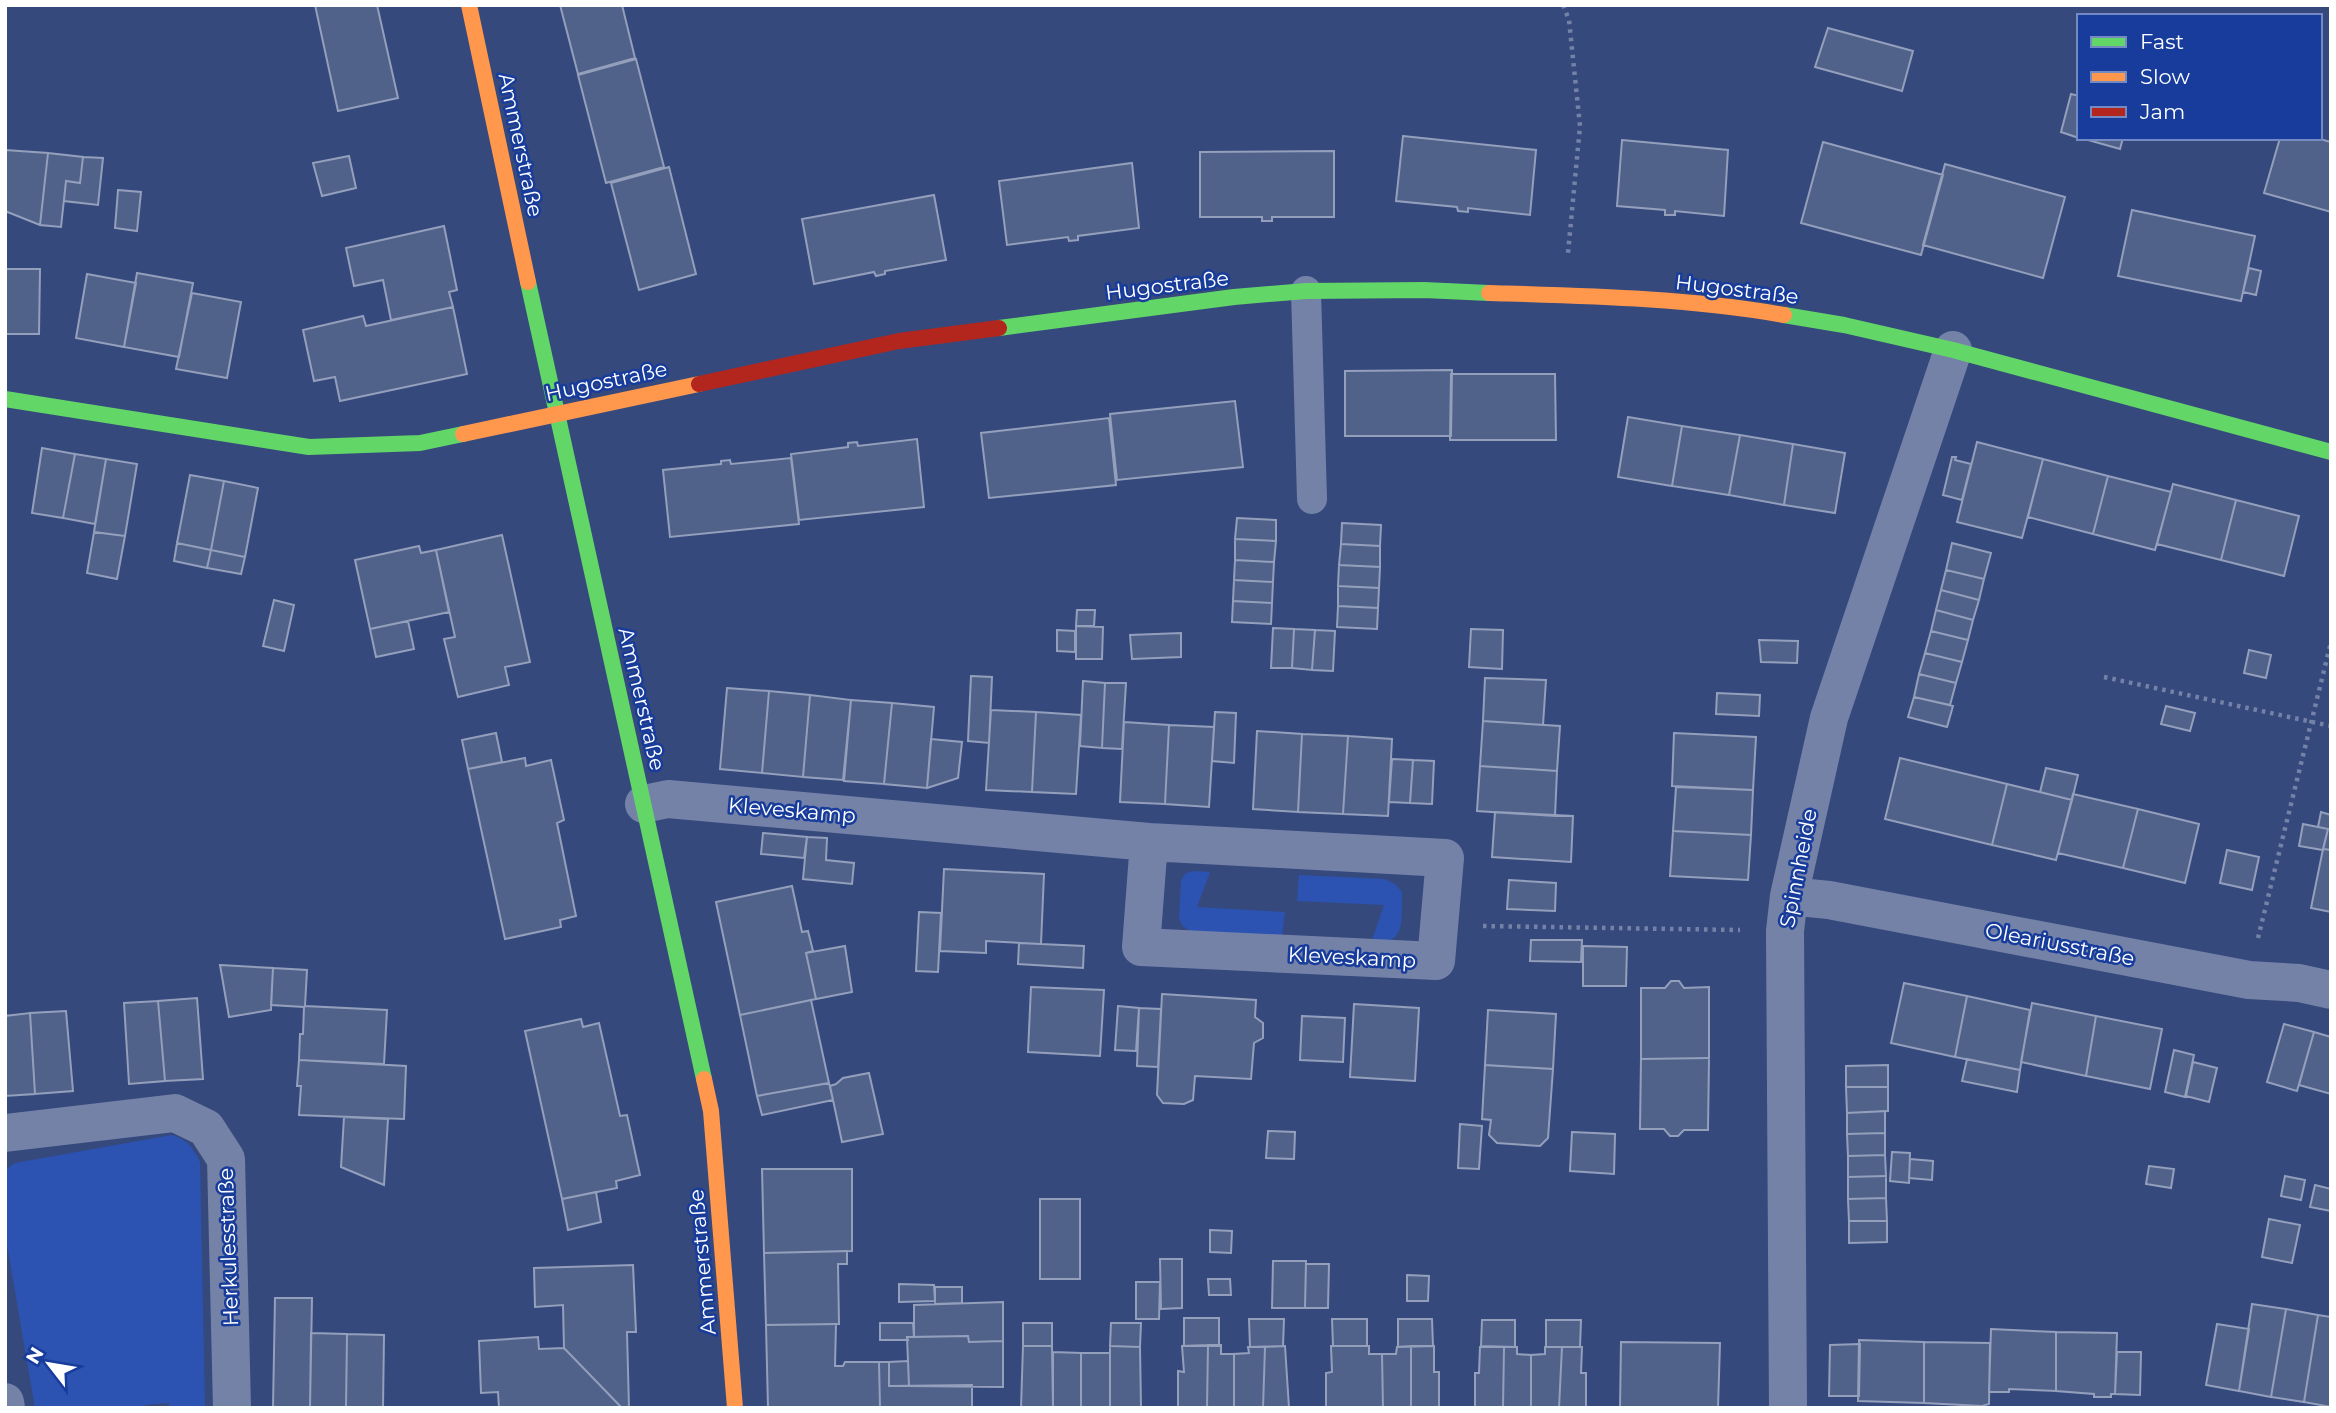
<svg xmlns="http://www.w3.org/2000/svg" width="2336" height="1413" font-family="Montserrat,sans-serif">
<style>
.green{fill:#2c53b1}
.building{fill:#50618a;stroke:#949fbc;stroke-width:2}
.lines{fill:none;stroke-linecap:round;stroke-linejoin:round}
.path{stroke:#7582a8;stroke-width:4.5;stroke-dasharray:3.5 5;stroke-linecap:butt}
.lane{stroke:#7582a8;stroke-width:30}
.street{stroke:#7582a8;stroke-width:38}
.fast{stroke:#63d668;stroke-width:16}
.slow{stroke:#ff974d;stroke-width:16}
.jam{stroke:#b3261e;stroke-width:16}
.labels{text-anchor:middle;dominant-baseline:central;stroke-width:5;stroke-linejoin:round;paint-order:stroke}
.street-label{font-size:21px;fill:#fff;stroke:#173c9b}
</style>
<rect width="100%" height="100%" fill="#35497d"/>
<path class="green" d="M1192,871l18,1 -13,35 88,5 -3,25 -91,-5 -8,-6 -4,-7 2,-38 4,-7z
M1299,875l85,4 11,5 7,8c-1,27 5,54 -31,51l13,-38 -87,-4z
M172,1135c15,5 21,12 28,27l5,246h-36v-5l-24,2v3h-110l-30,-175v-63l10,-7z"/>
<path class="building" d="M315,5h62l21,93 -60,13z
M560,5h62l13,53 -57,16z
M1828,28l85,23 -11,40 -87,-24z
M636,59l28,108 -58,16 -28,-108z
M2071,94l8,2v42l-18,-6z
M1403,136l133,14 -6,65 -62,-7v4l-10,-1 -1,-4 -61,-6z
M2081,138h42l-3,11z
M2280,138h36l15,4v70l-67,-19z
M1622,140l106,10 -4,66 -49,-5v4h-10v-5l-48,-4z
M1823,142l120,33 -22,80 -120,-32z
M5,150l43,3 -8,72 -35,-14z
M1334,151v66h-62v4h-10v-4h-62v-65z
M48,153l35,4 -3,26 -14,-2 -5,46 -21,-2z
M349,156l7,32 -34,8 -9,-33z
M83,157l20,1 -5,47 -34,-4 2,-20 14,2z
M1132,163l7,65 -61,8v4l-9,1 -1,-4 -61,8 -8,-64z
M1945,164l120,33 -22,81 -120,-33z
M669,167l27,107 -57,16 -28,-107z
M118,190l23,2 -4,39 -22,-3z
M934,195l12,65 -61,11v3l-9,2 -2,-4 -60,12 -12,-65z
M2132,210l123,26 -14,65 -123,-25z
M444,226l13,64 -8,2 4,15 -62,13 -8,-40 -29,6 -8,-38z
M2249,268l12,3 -5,24 -13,-3z
M5,269h35l-1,65h-34z
M137,273l56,10 -14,74 -55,-10z
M87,274l49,9 -12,64 -48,-9z
M192,293l49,9 -14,76 -51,-9z
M453,307l14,67 -127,27 -5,-24 -21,4 -11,-51 60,-14 3,10z
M1452,370l-1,66h-106v-65z
M1451,374h104l1,66h-106z
M1235,401l8,66 -126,13 -7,-66z
M1628,417l54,9 -10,60 -54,-9z
M1109,418l7,67 -127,13 -8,-65z
M1682,426l58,9 -11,60 -57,-9z
M1740,435l53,9 -9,61 -55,-10z
M917,439l7,68 -125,13 -8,-66 57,-7v-4l9,-1 1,4z
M1977,442l66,17 -21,79 -65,-16z
M1793,444l52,9 -10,60 -51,-8z
M42,448l33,6 -12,64 -31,-5z
M75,454l31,5 -11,65 -32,-6z
M1952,457h4l-1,3 16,4 -9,36 -19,-5z
M791,458l8,66 -129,13 -7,-67 58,-6v-3l9,-1 1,4z
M106,459l31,5 -12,72 -31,-4z
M2043,459l65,17 -15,58 -65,-17z
M190,475l34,6 -13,69 -34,-7z
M2108,476l63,16 -16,58 -62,-16z
M224,481l34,7 -13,69 -34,-7z
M2173,484l63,16 -15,60 -64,-16z
M2236,500l63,16 -15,60 -63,-16z
M1237,518l39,2v21l-41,-2z
M1342,523l39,2 -1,21 -39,-2z
M94,532l31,4 -8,43 -30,-6z
M502,535l28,127 -25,5 4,18 -51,12 -14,-58 11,-2 -19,-87z
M1235,539l41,2 -2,21 -39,-2z
M177,543l34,7 -4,18 -33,-7z
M1952,543l39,10 -7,26 -38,-9z
M1341,544l39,2v21l-41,-2z
M419,546l2,7 15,-3 13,62 -79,17 -15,-69z
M211,550l34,7 -4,17 -34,-6z
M1235,560l39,2 -1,20 -39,-2z
M1339,565l41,2 -1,21 -41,-2z
M1946,570l38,9 -5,21 -38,-10z
M1234,580l39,2 -1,21 -39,-2z
M1338,586l41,2 -1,20 -40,-2z
M1941,590l38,10 -6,20 -37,-10z
M274,600l20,5 -10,46 -21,-5z
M1233,601l39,2 -1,21 -39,-2z
M1338,606l40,2 -1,21 -40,-2z
M1077,610h18l-1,16h-18z
M1936,610l37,10 -5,20 -37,-9z
M408,621l6,28 -38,8 -6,-28z
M1076,626l27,1 -1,32h-26z
M1273,628l21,1 -2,39h-21z
M1294,629l21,1 -3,40 -20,-2z
M1471,629l32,1 -1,39 -33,-2z
M1057,630l18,1v21l-18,-1z
M1315,630l20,1 -2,40 -21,-1z
M1931,631l37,9 -6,22 -37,-9z
M1181,633v24l-49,2 -2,-24z
M1759,640l39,1 -1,22 -36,-1z
M2249,650l22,5 -5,23 -22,-5z
M1925,653l37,9 -6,21 -37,-9z
M1919,674l37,9 -6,22 -36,-8z
M971,676l21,1 -3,66 -21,-2z
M1485,678l61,2 -3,45 -60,-4z
M1083,681l22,2 -3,65 -22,-2z
M1105,683h21l-4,66 -20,-1z
M727,688l42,3 -7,82 -42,-4z
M769,691l41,4 -7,82 -41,-4z
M1717,693l43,2 -1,21 -43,-2z
M810,695l41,5 -8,80 -40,-3z
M1914,697l39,9 -6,21 -39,-10z
M851,700l41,3 -8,81 -40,-3z
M892,703l42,4 -7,81 -43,-4z
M2166,706l29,7 -5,18 -29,-7z
M991,710l45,2 -4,80 -46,-2z
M1036,712l45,3 -5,79 -44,-2z
M1215,712l21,1 -2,50 -22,-2z
M1483,721l77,5 -3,45 -77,-5z
M1124,722l45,3 -4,79 -45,-2z
M1169,725l45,2 -5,80 -44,-3z
M1257,731l45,3 -4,78 -45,-3z
M496,733l6,29 -34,7 -6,-29z
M1674,733l82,4 -3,53 -81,-4z
M1302,734l46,2 -5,78 -45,-2z
M1348,736l44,3 -4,77 -45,-2z
M931,739l31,3 -4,36 -31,10z
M525,758l1,8 25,-6 13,60 -7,3 19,93 -16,4 1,7 -56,12 -37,-170z
M1900,758l107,26 -15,61 -107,-26z
M1392,759l21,1 -3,43 -21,-1z
M1413,760l21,1 -2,43 -22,-1z
M1480,766l77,5 -2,45 -78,-5z
M2046,768l32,7 -6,25 -32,-8z
M2007,784l65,16 -16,60 -64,-15z
M1676,787l77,3 -2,45 -78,-4z
M2073,794l65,15 -15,59 -65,-15z
M2138,809l61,15 -14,59 -62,-15z
M1495,812l78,4 -2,46 -79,-5z
M2321,812l10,3v35l-8,-1 5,-20 -10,-2z
M2303,824l25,5 -5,21 -24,-4z
M1673,831l78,4 -3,45 -78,-4z
M763,833l44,4 -3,21 -43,-4z
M807,837l20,1 -1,22 28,3 -2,21 -49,-5z
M2323,849l8,1v62l-20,-4z
M2227,850l32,7 -7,33 -32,-7z
M944,869l100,5 -3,70 -55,-3v12l-46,-2z
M1509,880l47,3 -1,28 -48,-2z
M792,886l10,46 6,-1 5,20 -7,2 10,46 -76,16 -24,-113z
M919,912l22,1 -3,59 -22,-1z
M1531,940h51l-1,22 -51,-1z
M1019,943l65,3 -1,22 -65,-4z
M845,946l7,46 -36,7 -10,-46z
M1583,946l44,1 -1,39h-43z
M220,965l53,3 -2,42 -42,7z
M273,968l34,2 -2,36 82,4 -3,54 -85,-4 1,-26h3l1,-27 -33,-2z
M1671,981h8l5,7 25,-1v71l-68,1v-71h24z
M1904,983l63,13 -12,61 -64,-14z
M1031,987l73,3 -4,66 -72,-4z
M1162,994l94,6 -1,17 8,6v15l-9,5 -3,36 -56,-3 -2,24 -9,4 -21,-1 -6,-8z
M1967,996l63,14 -10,60 -65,-13z
M197,998l6,81 -38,2 -7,-80z
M811,1000l18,83 -72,13 -17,-81z
M158,1001l7,80 -36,3 -5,-81z
M2032,1003l64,13 -10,60 -65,-14z
M1354,1004l65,4 -4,73 -65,-4z
M1118,1006l21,2 -3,43 -21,-1z
M1139,1008l22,1 -3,58 -21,-1z
M1488,1010l68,4 -3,55 -68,-4z
M66,1011l7,80 -38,3 -5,-81z
M30,1013l5,81 -30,2v-80z
M1302,1016l43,2 -2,44 -43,-2z
M2096,1016l66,13 -12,60 -64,-13z
M581,1019l2,8 16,-4 21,93 7,-1 13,60 -24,6 1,7 -55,11 -37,-168z
M2284,1024l30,8 -17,59 -30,-9z
M2314,1032l17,5v57l-32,-9z
M2174,1050l20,5 -9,42 -20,-5z
M1709,1058l-1,72h-24l-6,6h-8l-6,-7h-24l1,-70z
M1967,1059l53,11 -3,22 -55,-11z
M299,1060l107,6 -2,53 -105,-4 2,-29h-4z
M2193,1062l24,6 -8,34 -23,-6z
M1485,1065l68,4 -5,69 -8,8 -43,-3 -8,-8 2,-15 -9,-1z
M1888,1065v22h-42v-21z
M869,1073l14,61 -41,8 -12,-56 6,-2 7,-6z
M829,1083l4,17 -71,15 -5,-19z
M1846,1087h42v24l-41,2z
M1885,1111v22l-38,1v-21z
M344,1117l44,2 -4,66 -43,-18z
M1460,1124l22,2 -3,43 -21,-1z
M1268,1131l27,1 -1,27 -28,-1z
M1572,1132l43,2 -1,40 -44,-3z
M1885,1133v22l-37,1 -1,-22z
M1892,1152l18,1 -1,30 -19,-2z
M1885,1155l1,21 -38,1v-21z
M1910,1159l23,2 -1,19 -23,-2z
M2149,1166l25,3 -3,19 -25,-4z
M762,1169h90v82l-88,2z
M1886,1176v22l-38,1v-22z
M2285,1176l20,4 -4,20 -20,-4z
M2315,1185l16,4v22l-21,-4z
M596,1192l5,30 -33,8 -6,-31z
M1886,1198l1,23h-38l-1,-22z
M1040,1199h40v80h-40z
M2269,1219l31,6 -8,38 -30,-6z
M1849,1221h38v21l-38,1z
M1210,1230l22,1 -1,22 -21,-1z
M847,1251v13h-9l1,60 -73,1 -2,-72z
M1160,1259h22v49l-21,1z
M1273,1261h33l-1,47h-33z
M1306,1264h23l-1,44h-23z
M633,1265l3,67h-9l2,76h-7l-58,-60 -1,-43 -28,2 -1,-39z
M1407,1275l22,1 -1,25h-21z
M1208,1279h22l1,16h-22z
M1136,1282h24l-1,37h-23z
M899,1284l35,1 1,16 -36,1z
M935,1287h27v16l-27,1z
M275,1298h37l-2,110h-37z
M1003,1302v39l-34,1 -1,-6 -54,1v-32z
M2252,1304l34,5 -15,88 -32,-6z
M2286,1309l32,6 -14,87 -33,-5z
M2318,1315l13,2v90l-27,-5z
M1184,1318h35v28h-35z
M1249,1319h35l-1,27 -33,1z
M1332,1319h35v27h-34z
M1398,1319h34l1,27 -35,1z
M1482,1320h33v27l-34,-1z
M1546,1320h35l-1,27h-34z
M880,1323h33l1,14h-7l1,3h-28z
M1023,1323h29v23h-29z
M1111,1323h30l-1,24 -30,-1z
M836,1324l-1,42h8l2,-4h34l1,46h-112l-2,-83z
M2217,1324l32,5 -10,62 -33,-6z
M1991,1329l65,3v59l-47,-2v3h-20z
M2056,1332l61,1 -2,61h-4v3h-17v-3l-38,-3z
M311,1333l36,1 -1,74h-36z
M347,1334l37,1 -1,73h-37z
M968,1336l1,6 34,-1v46l-94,-1 -2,-49z
M538,1337l1,12 25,-1 58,60h-123l-1,-16 -17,1 -2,-52z
M1859,1340l65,2v61l-66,-2z
M1621,1342l99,1 -2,65h-98z
M1924,1342l66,1 -1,61 -7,2 -58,-3z
M1860,1344l-1,52h-30l1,-51z
M1208,1345l-1,63h-29v-37l6,1 -2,-26z
M1208,1345h13v9h13v54h-27z
M1023,1346h29l1,62h-32z
M1110,1346l30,1 1,61h-31z
M1285,1346l4,62h-26l2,-61z
M1331,1346h38v8h13l1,54h-57v-35l6,-1z
M1411,1346v62h-28l-1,-54h14l1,-7z
M1411,1346h23v26h5v36h-28z
M1248,1347h17l-2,61h-29v-54l15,-1z
M1480,1347h24l-1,61h-28v-35h4z
M1504,1347h13v7l14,1v53h-28z
M1545,1347h17l-3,61h-28v-53l14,-1z
M1562,1347h20l-1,26h5v35h-27z
M1053,1352l28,1v55h-28z
M2117,1352h24l-1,43 -25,-1z
M1081,1353h29v55h-29z
M908,1361l1,25h-20v-24z
M879,1362h10v24l83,-1v23h-92z"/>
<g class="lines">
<path class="path" d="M1563,5l6,15 11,106 -12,127
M2104,677l227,49
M1483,926l257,4
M2258,938l73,-296"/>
<path class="lane" d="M1306,291l6,208"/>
<path class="street" d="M644,804l24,-5 481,43 296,16 -9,103 -295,-14 8,-105
M1789,896l40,4 420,80 50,3 32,7
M5,1133l170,-20 31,15 20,31 6,249
M5,1402l1,6
M1788,1408l-3,-477 4,-35 40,-178 124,-368"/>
<path class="fast" d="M528,282l176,797
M1784,315l60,10 109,25 378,102
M999,328l235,-31 72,-6 118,-1 65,3
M5,399l304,48 111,-4 43,-9"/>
<path class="slow" d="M469,5l59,277
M1489,293c99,3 198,5 295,22
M463,434l236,-50
M704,1079l7,32 24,297"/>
<path class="jam" d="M699,384l200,-43 100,-13"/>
</g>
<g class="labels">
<g class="street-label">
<text transform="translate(521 145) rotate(78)">Ammerstraße</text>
<text transform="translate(1167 285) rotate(-7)">Hugostraße</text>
<text transform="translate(1737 289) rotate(7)">Hugostraße</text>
<text transform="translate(606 381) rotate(-12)">Hugostraße</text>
<text transform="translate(642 699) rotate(77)">Ammerstraße</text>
<text transform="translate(792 810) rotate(5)">Kleveskamp</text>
<text transform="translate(1798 868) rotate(-79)">Spinnheide</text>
<text transform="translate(2060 944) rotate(11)">Oleariusstraße</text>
<text transform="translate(1352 957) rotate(3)">Kleveskamp</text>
<text transform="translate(228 1247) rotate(-92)">Herkulesstraße</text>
<text transform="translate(702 1262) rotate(-95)">Ammerstraße</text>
</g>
</g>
<rect width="2336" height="1413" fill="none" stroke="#ffffff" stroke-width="14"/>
<rect x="2077" y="14" width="245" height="126" fill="#173c9b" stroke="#748ac3" stroke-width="2"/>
<rect x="2091" y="37" width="35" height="10" fill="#63d668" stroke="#748ac3" stroke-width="2"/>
<text x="2140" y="49" font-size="21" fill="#ffffff">Fast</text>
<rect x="2091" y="72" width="35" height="10" fill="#ff974d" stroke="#748ac3" stroke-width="2"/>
<text x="2140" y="84" font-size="21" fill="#ffffff">Slow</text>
<rect x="2091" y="107" width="35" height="10" fill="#b3261e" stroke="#748ac3" stroke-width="2"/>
<text x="2140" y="119" font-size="21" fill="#ffffff">Jam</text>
<g transform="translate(49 1364) rotate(301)" stroke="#173c9b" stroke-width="5" paint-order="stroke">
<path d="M0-5L12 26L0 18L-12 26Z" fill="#ffffff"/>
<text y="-10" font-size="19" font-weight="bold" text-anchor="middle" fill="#ffffff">N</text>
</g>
</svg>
